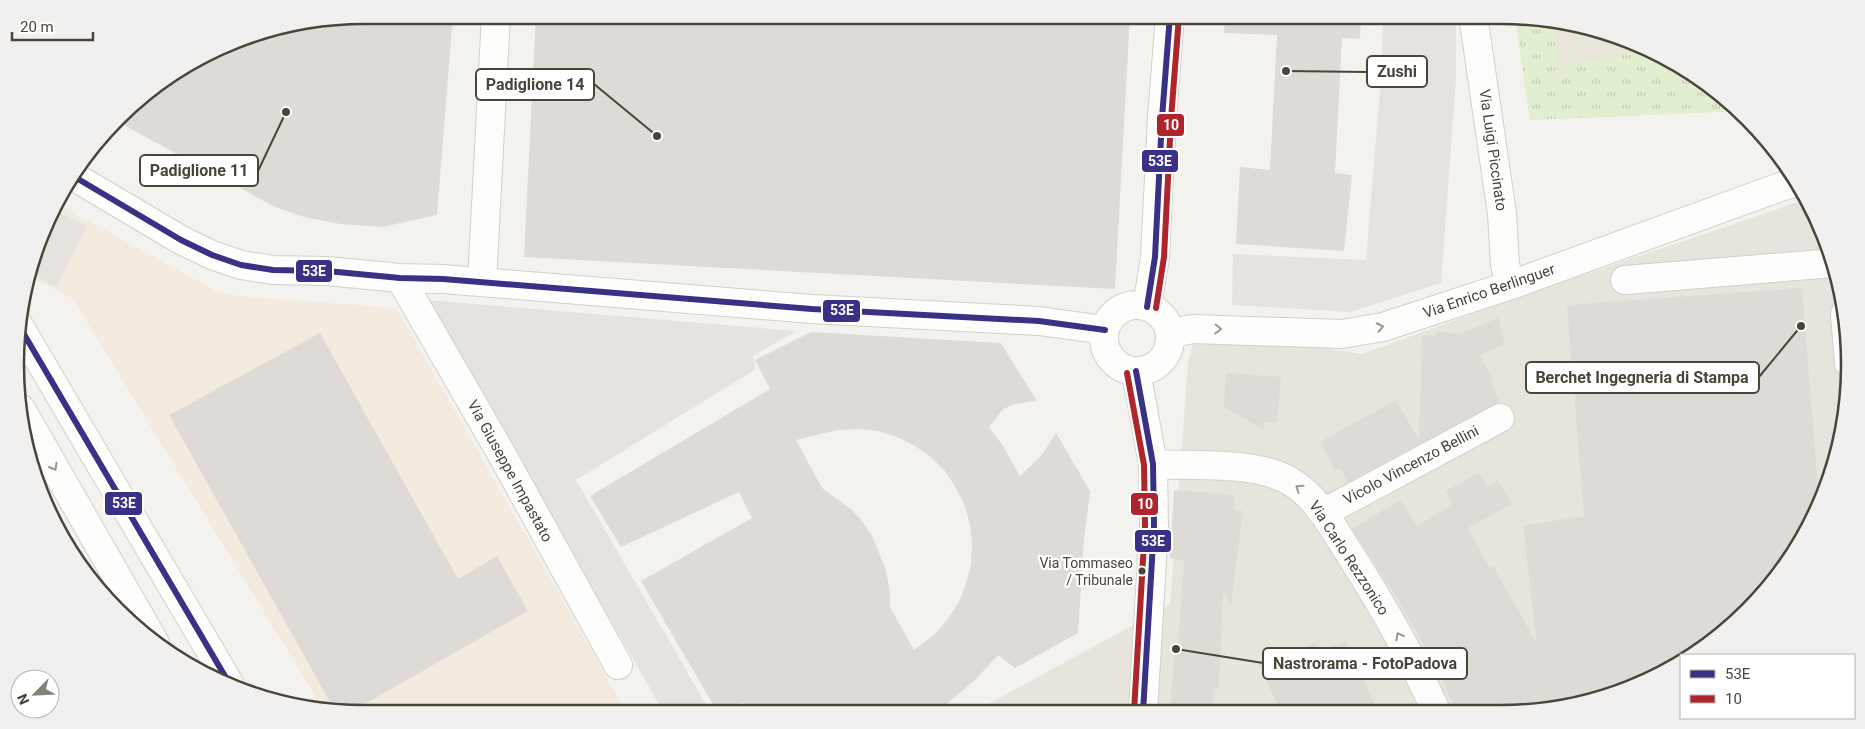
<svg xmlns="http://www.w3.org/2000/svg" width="1865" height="729" font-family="Roboto,sans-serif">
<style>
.residential{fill:#e7e4dc}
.commercial{fill:#f3ebdf}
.education{fill:#eae5da}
.grass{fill:url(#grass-tufts)}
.parking{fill:#e6e3df}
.building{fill:#dedbd6;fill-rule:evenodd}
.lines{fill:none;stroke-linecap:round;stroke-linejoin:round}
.minor-casing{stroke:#d2d0cb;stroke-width:30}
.minor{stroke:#fdfdfc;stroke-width:28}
.bus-1-casing{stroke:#fff;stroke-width:10}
.bus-2-casing{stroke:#fff;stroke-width:10}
.bus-1{stroke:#393185;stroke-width:6}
.bus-2{stroke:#ae262b;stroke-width:6}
.oneway{stroke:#9b9791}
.bus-dot{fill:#4b4439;stroke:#fff;stroke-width:2}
.labels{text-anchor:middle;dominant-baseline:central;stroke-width:4.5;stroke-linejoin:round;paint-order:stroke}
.bus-label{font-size:14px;fill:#4b4439;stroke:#fff;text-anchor:end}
.street-label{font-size:15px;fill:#4b4439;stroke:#fff}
.rim{fill:none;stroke:#4b4439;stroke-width:2.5}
.leader{fill:none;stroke:#4b4439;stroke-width:2}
.callout-dot{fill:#4b4439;stroke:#fff;stroke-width:2}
.callout{fill:#fff;stroke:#4b4439;stroke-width:2}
.callout-label{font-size:16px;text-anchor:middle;font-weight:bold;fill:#4b4439}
.line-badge{stroke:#fff;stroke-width:2}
.badge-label{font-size:14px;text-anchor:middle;font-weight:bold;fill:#fff}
</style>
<defs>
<pattern id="grass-tufts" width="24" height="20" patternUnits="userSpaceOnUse" patternTransform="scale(1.25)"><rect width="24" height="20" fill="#e1eecf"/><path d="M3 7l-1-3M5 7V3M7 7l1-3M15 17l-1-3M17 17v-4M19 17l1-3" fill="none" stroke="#c3cdb2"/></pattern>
</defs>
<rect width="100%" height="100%" fill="#f4f2ee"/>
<path class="residential" d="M1807,199l7,11 24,64 11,67 -2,69 -15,67 -41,82 -60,68 -42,28h-8v5l-26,18 -109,33 -572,1 196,-107 18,-242 8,-34 166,25 174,-63z"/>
<path class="commercial" d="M56,203l160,88 23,5 157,12 231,405 -262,1 -43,-7 -249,-408 -45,-23 5,-24z"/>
<path class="education" d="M1515,17l98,16 62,29 56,40 9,9 -210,9z"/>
<path class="grass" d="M1515,17l38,7 5,43 75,-15v-9l42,19 9,6 -9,13 24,-2 5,3 -6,7 6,6c21,-1 22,2 36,16l-210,9z"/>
<path class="parking" d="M1383,15h71l2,12v52l-15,204 -91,29 -118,-7 1,-51 133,6 15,-183z
M53,209l34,17 -31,61 -27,-14 4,-21z
M1809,241l1,15 -138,14 -1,-16z
M1831,276l3,38 -16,1 -3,-38z
M428,300l368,31 -43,25 3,13 -180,111 135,233h-47z
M1840,401l2,30 -12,49 -6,-78z"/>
<path class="building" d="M364,15h89l-16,200 -55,12 -42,-3 -36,-7 -29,-10 -157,-85 16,-20 56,-40 62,-28z
M536,15h594l-15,274 -591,-32z
M1225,15h136l-1,24 -18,-1 -7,135 17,2 -8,76 -108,-7 4,-77 30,3 7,-135 -53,-2z
M1802,288l17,214 -28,57 -60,68 -42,28h-8v5l-26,18 -77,23 -10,1 -30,9h-82l-18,-42 -41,-71 -45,-69 48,-29 17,26 36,-22 -7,-13 33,-18 8,13 11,-6 14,24 -44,24 21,40 4,-2 44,78 -14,-118 61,-10 -17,-211z
M1499,317l5,28 -24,10 14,26 -3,2 9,18 -152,81 -8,-14 -5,2 -15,-28 76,-42 23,40 3,-104 14,-1v-4l25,3z
M811,332l190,11 36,58 -22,3 -12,5 -14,18 14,19 17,30 21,-20 15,-23 34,58 -6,49 -6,93 -63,35 -17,-13 -23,25 -39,33h-187l-6,-11 -20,11h-5l-77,-132 111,-63 -13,-26 -118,55 -31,-51 180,-107 -15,-29zM858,429l20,2 19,6 18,9 16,11 14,14 11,17 9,18 5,19 2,20 -1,19 -5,20 -7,18 -11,17 -13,15 -21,16 -24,-43v-14l-4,-23 -14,-34 -10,-15 -11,-12 -29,-21 -26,-48 42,-10z
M320,333l138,246 39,-23 31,55 -177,101 -17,-3 -165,-294z
M1226,373l55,4 -4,46 -13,-1v8l-40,-23z
M1174,490l60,5v15l9,1 -12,95 -8,-16 -4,98 -5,1 -2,23h-42l5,-68 3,1 6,-84 -14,-3z
M1345,641l33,70 -97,1 -22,-47 20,-10 2,4 34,-17 5,10z"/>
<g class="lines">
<g class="minor-casing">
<path id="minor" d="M1473,15l29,199 3,51 6,20
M73,176l108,64 31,15 29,10 32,5 54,1 73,7 43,1 369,30 227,12 66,9
M400,278l101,175 117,212
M1625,280l209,-17
M482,282l14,-267
M1104 338a33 33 0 1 1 66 0a33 33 0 1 1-66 0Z
M1147,307l8,-50 7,-139 8,-103
M1845,314l4,49
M18,324l211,359
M1170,334l22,-5 150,5 41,-7 128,-42 269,-98 17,-5
M1136,371l17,93 1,62 -11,186
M21,409l134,234
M1153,464c39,2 100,-3 135,16 27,15 42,43 58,68 34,53 65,106 90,163
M1323,513l177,-95"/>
</g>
<use href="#minor" class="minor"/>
<g class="bus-1-casing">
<path id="bus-1" d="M73,176l108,64 31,15 29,10 32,5 54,1 73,7 43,1 369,30 227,12 66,9
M1147,307l8,-50 7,-139 8,-103
M18,324l211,359
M1136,371l17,93 1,62 -11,186"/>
</g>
<g class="bus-2-casing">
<path id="bus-2" d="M1156,308l8,-51 7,-138 8,-103
M1127,373l17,92 1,61 -11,185"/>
</g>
<use href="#bus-1" class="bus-1"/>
<use href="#bus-2" class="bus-2"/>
</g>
<defs><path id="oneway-chevron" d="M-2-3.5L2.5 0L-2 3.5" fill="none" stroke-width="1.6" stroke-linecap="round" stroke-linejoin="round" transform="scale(1.25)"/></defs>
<g class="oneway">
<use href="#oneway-chevron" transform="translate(1380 327) rotate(-12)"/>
<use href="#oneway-chevron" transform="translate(1218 329) rotate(1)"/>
<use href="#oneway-chevron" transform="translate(54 467) rotate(60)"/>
<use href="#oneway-chevron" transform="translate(1299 488) rotate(-145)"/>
<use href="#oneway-chevron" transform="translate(1399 636) rotate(-119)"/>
</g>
<circle class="bus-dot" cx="1142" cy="571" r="4.5"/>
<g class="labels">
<g class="bus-label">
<text x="1133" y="563">Via Tommaseo<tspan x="1133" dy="17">/ Tribunale</tspan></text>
</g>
<g class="street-label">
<text transform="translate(1493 150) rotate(82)">Via Luigi Piccinato</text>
<text transform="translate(1489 291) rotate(-19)">Via Enrico Berlinguer</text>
<text transform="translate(1411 465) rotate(-28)">Vicolo Vincenzo Bellini</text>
<text transform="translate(510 471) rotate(61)">Via Giuseppe Impastato</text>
<text transform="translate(1349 558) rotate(57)">Via Carlo Rezzonico</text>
</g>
</g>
<path d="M0 0H1865V729H0ZM364 24H1501A340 340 0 0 1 1841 364V365A340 340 0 0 1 1501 705H364A340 340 0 0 1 24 365V364A340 340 0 0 1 364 24Z" fill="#f1f0ef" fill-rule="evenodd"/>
<path class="rim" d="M364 24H1501A340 340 0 0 1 1841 364V365A340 340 0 0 1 1501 705H364A340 340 0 0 1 24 365V364A340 340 0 0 1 364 24Z"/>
<path class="leader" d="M1286 71L1367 72M657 136L594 84M286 112L258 171M1801 326L1759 377M1176 649L1263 663"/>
<g class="callout-dot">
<circle cx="1286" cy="71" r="5"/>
<circle cx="657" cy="136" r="5"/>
<circle cx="286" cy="112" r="5"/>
<circle cx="1801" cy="326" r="5"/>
<circle cx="1176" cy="649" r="5"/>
</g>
<g class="callout">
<rect x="1367" y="56" width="60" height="31" rx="5"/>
<rect x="476" y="69" width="118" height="31" rx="5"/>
<rect x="140" y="155" width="118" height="31" rx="5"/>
<rect x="1526" y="362" width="233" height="31" rx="5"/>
<rect x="1263" y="648" width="204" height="31" rx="5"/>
</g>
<g class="callout-label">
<text x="1397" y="77">Zushi</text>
<text x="535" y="90">Padiglione 14</text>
<text x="199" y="176">Padiglione 11</text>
<text x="1642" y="383">Berchet Ingegneria di Stampa</text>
<text x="1365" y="669">Nastrorama - FotoPadova</text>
</g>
<g class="line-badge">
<rect x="1156" y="113" width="29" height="24" rx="5" fill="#ae262b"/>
<rect x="1141" y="149" width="38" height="24" rx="5" fill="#393185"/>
<rect x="295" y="259" width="38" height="24" rx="5" fill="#393185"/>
<rect x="822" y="299" width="39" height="24" rx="5" fill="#393185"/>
<rect x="104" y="491" width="39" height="25" rx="5" fill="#393185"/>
<rect x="1130" y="492" width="29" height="24" rx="5" fill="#ae262b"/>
<rect x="1134" y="529" width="38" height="24" rx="5" fill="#393185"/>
</g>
<g class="badge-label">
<text x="1171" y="130">10</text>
<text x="1160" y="166">53E</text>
<text x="314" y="276">53E</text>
<text x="842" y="315">53E</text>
<text x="124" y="508">53E</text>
<text x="1145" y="509">10</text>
<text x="1153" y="546">53E</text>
</g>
<rect x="1680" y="654" width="175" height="65" fill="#ffffff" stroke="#b7b4b0"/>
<rect x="1690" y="670" width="25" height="8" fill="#393185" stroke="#b7b4b0"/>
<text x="1725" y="679" font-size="15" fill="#4b4439">53E</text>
<rect x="1690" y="695" width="25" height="8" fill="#ae262b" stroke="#b7b4b0"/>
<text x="1725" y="704" font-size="15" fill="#4b4439">10</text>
<g transform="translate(35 694) rotate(246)"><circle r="24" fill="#ffffff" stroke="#b7b4b0"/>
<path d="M0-4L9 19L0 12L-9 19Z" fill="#868178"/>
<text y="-8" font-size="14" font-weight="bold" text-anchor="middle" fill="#4b4439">N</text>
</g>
<path d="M12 32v8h81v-8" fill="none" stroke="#4b4439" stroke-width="2.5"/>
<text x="20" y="32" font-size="15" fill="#4b4439" stroke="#ffffff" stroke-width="4" paint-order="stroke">20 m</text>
</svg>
